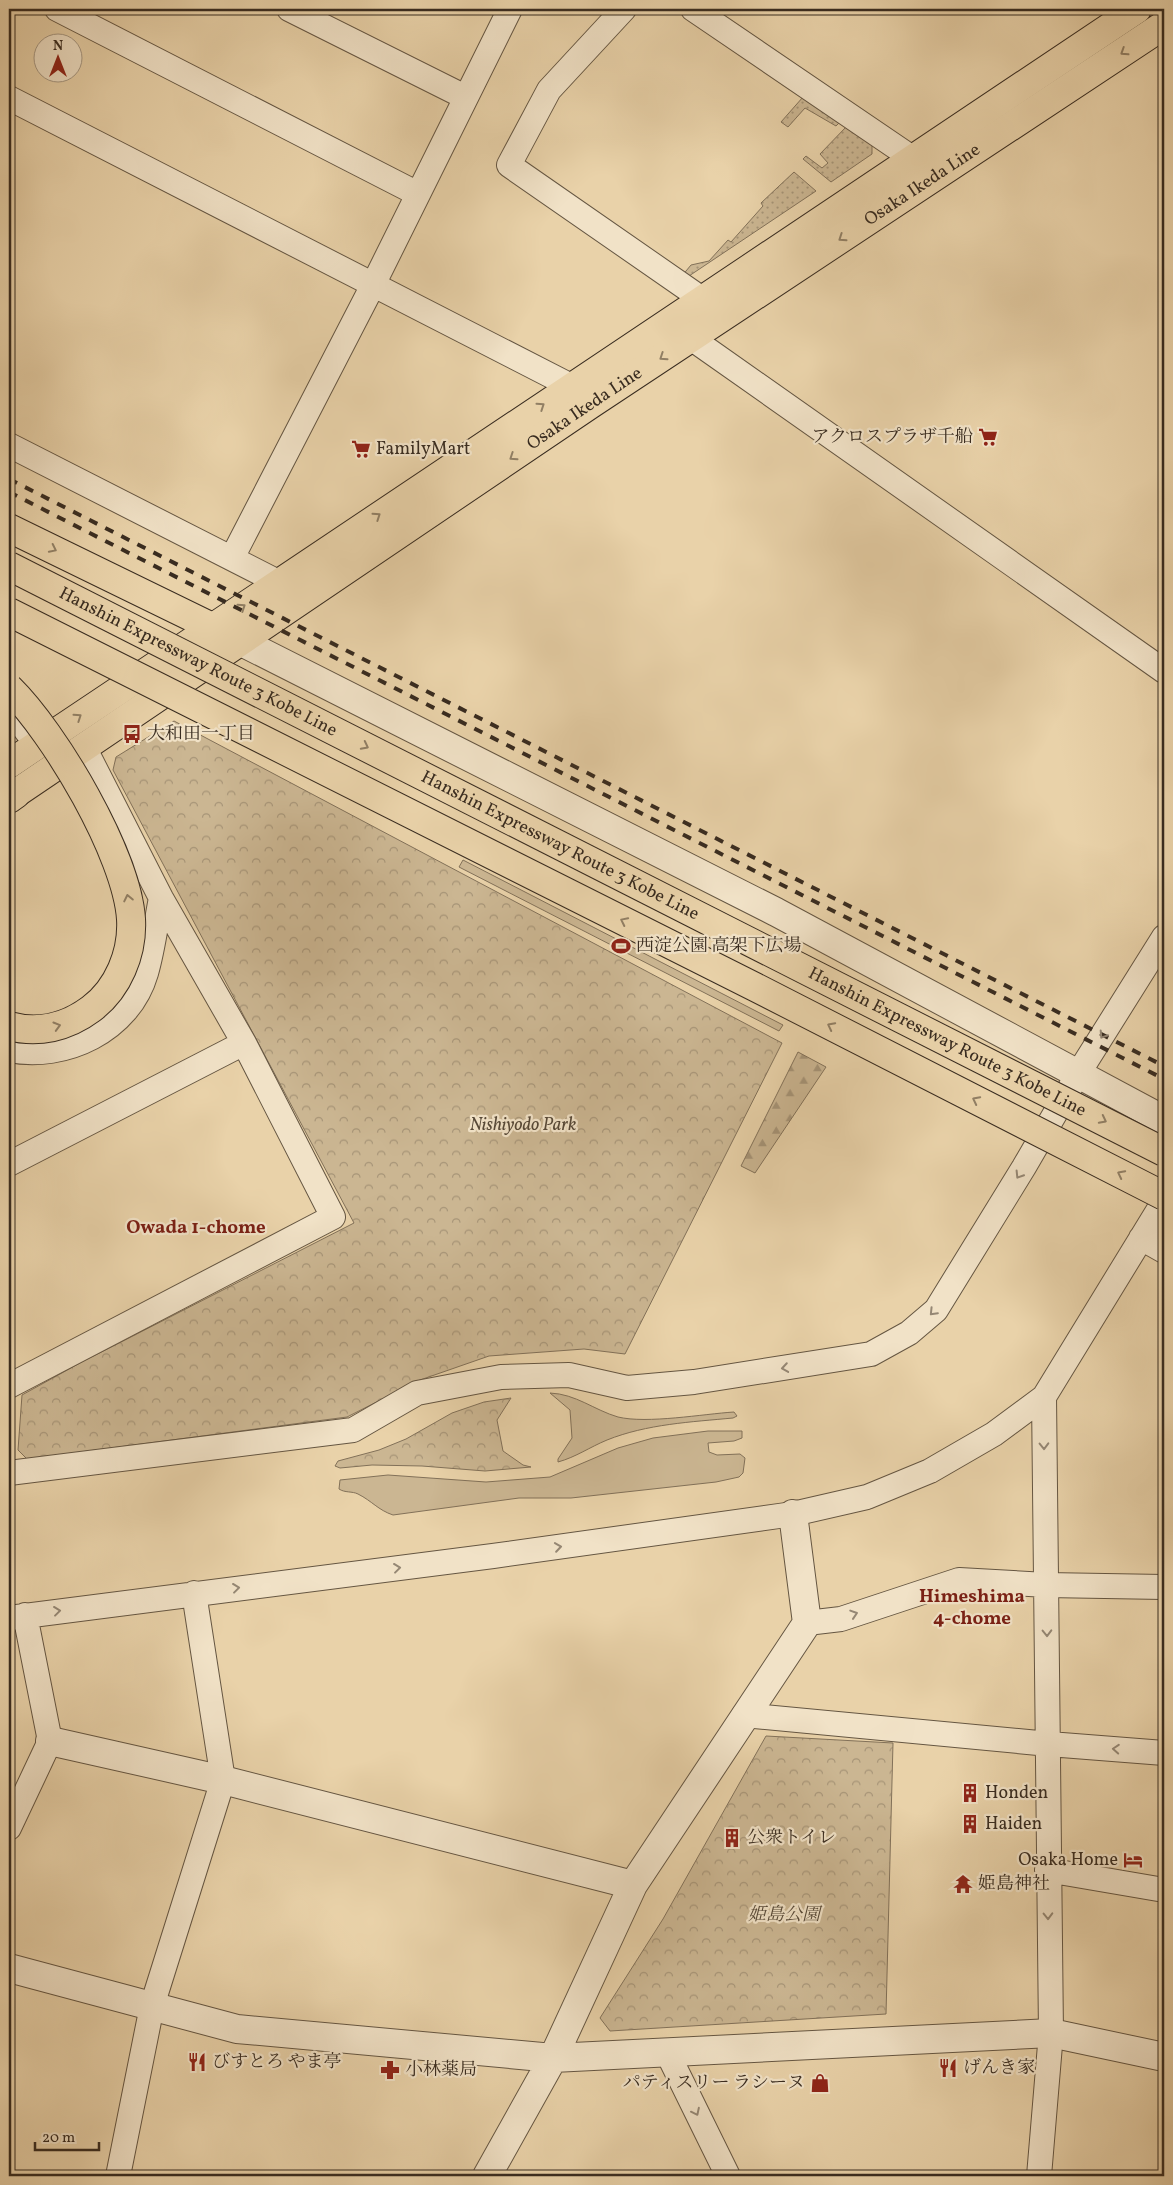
<svg xmlns="http://www.w3.org/2000/svg" width="1173" height="2185" font-family="Vollkorn,'Noto Serif JP',serif">
<style>
.grass{fill:#cbb692;stroke:#827159}
.forest{fill:url(#forest-firs);stroke:#827159}
.park{fill:url(#park-crowns);stroke:#827159}
.garden{fill:url(#garden-dots);stroke:#827159}
.lines{fill:none;stroke-linecap:round;stroke-linejoin:round}
.minor-casing{stroke:#655642;stroke-width:26}
.tertiary-casing{stroke:#655642;stroke-width:30}
.primary-casing{stroke:#392c20;stroke-width:30}
.motorway-casing{stroke:#392c20;stroke-width:30}
.minor{stroke:#f1e2c7;stroke-width:24}
.tertiary{stroke:#f1e2c7;stroke-width:28}
.primary{stroke:#e9d2a9;stroke-width:28}
.motorway{stroke:#e9d2a9;stroke-width:28}
.rail{stroke:#392c20;stroke-width:4;stroke-dasharray:9 9;stroke-linecap:butt}
.motorway-bridge-casing{stroke:#392c20;stroke-width:30;stroke-linecap:butt}
.motorway-bridge{stroke:#e9d2a9;stroke-width:28}
.oneway{stroke:#917f64}
.oneway2{stroke:#958774}
.labels{text-anchor:middle;dominant-baseline:central;stroke-width:4.5;stroke-linejoin:round;paint-order:stroke}
.street-label{font-size:18px;fill:#392c20;stroke:#f1e2c7}
.poi-label{font-size:18px;fill:#392c20;stroke:#f1e2c7;text-anchor:start}
.park-label{font-size:18px;font-style:italic;fill:#564837;stroke:#f1e2c7}
.neighbourhood-label{font-size:19px;font-weight:bold;fill:#7a1f14;stroke:#f1e2c7}
</style>
<defs>
<pattern id="forest-firs" width="22" height="20" patternUnits="userSpaceOnUse" patternTransform="scale(1.25)"><rect width="22" height="20" fill="#cbb692"/><path d="M5 1l3.5 6h-7zM16 11l3.5 6h-7z" fill="#a69477"/></pattern>
<pattern id="park-crowns" width="20" height="18" patternUnits="userSpaceOnUse" patternTransform="scale(1.25)"><rect width="20" height="18" fill="#cbb692"/><path d="M2 6a3 3 0 1 1 6 0M12 15a3 3 0 1 1 6 0" fill="none" stroke="#a69477"/></pattern>
<pattern id="garden-dots" width="8" height="8" patternUnits="userSpaceOnUse" patternTransform="scale(1.25)"><rect width="8" height="8" fill="#cbb692"/><path d="M2 2h.1M6 6h.1" fill="none" stroke="#a69477" stroke-width="1.8" stroke-linecap="round"/></pattern>
</defs>
<rect width="100%" height="100%" fill="#e9d2a9"/>
<filter id="stains"><feTurbulence type="fractalNoise" baseFrequency=".004" numOctaves="4"/><feColorMatrix values="0 0 0 0 .2 0 0 0 0 .09 0 0 0 0 .02 0 0 0 .5 -.17"/></filter>
<radialGradient id="worn" r=".72"><stop offset=".6" stop-color="#630" stop-opacity="0"/><stop offset="1" stop-color="#630" stop-opacity=".3"/></radialGradient>
<path class="grass" d="M463,860l320,165 -4,6 -320,-164z
M550,1393c26,1 44,17 68,24 29,7 85,-3 116,-5l3,4 -4,2c-42,4 -86,6 -126,22 -17,7 -31,17 -49,22v-3l14,-21 -2,-28z
M708,1431h34v7l-8,3 -26,2 1,9 8,3 23,-1 5,4 -2,15 -4,4 -23,5 -145,16h-52l-126,17c-15,-5 -21,-14 -35,-21 -6,-3 -13,-1 -19,-5l1,-9 48,-5 98,7 64,-5 68,-29 35,-10z"/>
<path class="forest" d="M798,1052l28,15 -71,106 -14,-7z"/>
<path class="park" d="M174,721l608,322 -157,311 -41,-5 -95,7 -69,24 -73,37 -320,42 -9,-9 4,-55 58,-32 274,-140 -241,-453 3,-13z
M511,1398l-14,22 6,31 20,14 8,2 -46,4 -63,-5 -50,-1 -32,3 -5,-2 3,-5 41,-11 27,-11 46,-26 32,-11z
M766,1736l127,7 -7,271 -276,17 -10,-13 63,-99z"/>
<path class="garden" d="M803,97l37,25 -4,4 -31,-18 -17,19 -7,-5z
M847,126l25,16v12l-41,28 -28,-23 3,-3 16,12 6,-5 -8,-9z
M794,172l22,19 -133,89 -2,-3 10,-12 18,-4 19,-21 3,2 32,-36 -2,-3z"/>
<g class="lines">
<g class="minor-casing">
<path id="minor" d="M57,9l359,184
M289,9l176,88
M624,9l-75,81 -40,75 193,134
M693,9l219,149
M9,98l562,288
M691,338l473,333
M9,445l269,137
M232,558l141,-273 137,-276
M9,714l15,14 13,17
M9,1050c56,11 120,-19 137,-77 7,-24 10,-50 15,-75
M9,1164l235,-121
M1141,1238l23,13
M9,1386l324,-169 -89,-174 -83,-145 -77,-151
M9,1473l344,-43 64,-37 84,-16 68,-2 58,13 67,-6 177,-28 38,-21 27,-23 88,-143 54,-93 86,-137
M9,1618l484,-62 300,-42 74,-17 63,-26 64,-37 50,-37 120,-196
M807,1623l34,-4 118,-39 87,5 118,2
M744,1715l305,29 115,9
M9,1828l41,-87 -25,-126
M1047,1870l117,20
M667,2052l61,124
M118,2176l34,-170 71,-226 -29,-187
M1039,2176l12,-143 -7,-636"/>
</g>
<g class="tertiary-casing">
<path id="tertiary" d="M220,631l556,281 388,208
M50,1741l173,39 410,105
M9,1968l228,61 316,29 498,-25 113,24
M487,2176l66,-118 80,-173 174,-262 -14,-109"/>
</g>
<g class="primary-casing">
<g id="primary">
<path d="M9,764l1128,-755"/>
<path id="s1" d="M9,798l582,-394 573,-379"/>
</g>
</g>
<g class="motorway-casing">
<path id="motorway" d="M9,528l203,99
M9,799l7,-5"/>
</g>
<use href="#minor" class="minor"/>
<use href="#tertiary" class="tertiary"/>
<use href="#primary" class="primary"/>
<use href="#motorway" class="motorway"/>
<path class="rail" d="M9,479l1155,587
M9,492l1155,587"/>
<g class="motorway-bridge-casing">
<g id="motorway-bridge">
<path id="s2" d="M9,566l1155,586"/>
<path d="M9,612l746,375 409,209"/>
<path d="M9,688c46,45 118,167 122,231 2,34 -13,70 -40,90 -24,18 -53,25 -82,17"/>
</g>
</g>
<use href="#motorway-bridge" class="motorway-bridge"/>
</g>
<defs><path id="oneway-chevron" d="M-2-3.5L2.5 0L-2 3.5" fill="none" stroke-width="1.6" stroke-linecap="round" stroke-linejoin="round" transform="scale(1.25)"/></defs>
<g class="oneway">
<use href="#oneway-chevron" transform="translate(1124 52) rotate(147)"/>
<use href="#oneway-chevron" transform="translate(842 238) rotate(146)"/>
<use href="#oneway-chevron" transform="translate(663 357) rotate(146)"/>
<use href="#oneway-chevron" transform="translate(541 406) rotate(-34)"/>
<use href="#oneway-chevron" transform="translate(513 457) rotate(146)"/>
<use href="#oneway-chevron" transform="translate(377 516) rotate(-34)"/>
<use href="#oneway-chevron" transform="translate(53 549) rotate(26)"/>
<use href="#oneway-chevron" transform="translate(242 607) rotate(-34)"/>
<use href="#oneway-chevron" transform="translate(78 717) rotate(-34)"/>
<use href="#oneway-chevron" transform="translate(365 746) rotate(27)"/>
<use href="#oneway-chevron" transform="translate(128 898) rotate(-102)"/>
<use href="#oneway-chevron" transform="translate(624 921) rotate(-154)"/>
<use href="#oneway-chevron" transform="translate(57 1026) rotate(-16)"/>
<use href="#oneway-chevron" transform="translate(831 1026) rotate(-153)"/>
<use href="#oneway-chevron" transform="translate(976 1100) rotate(-153)"/>
<use href="#oneway-chevron" transform="translate(1103 1120) rotate(27)"/>
<use href="#oneway-chevron" transform="translate(1121 1174) rotate(-153)"/>
</g>
<g class="oneway2">
<use href="#oneway-chevron" transform="translate(1103 1035) rotate(123)"/>
<use href="#oneway-chevron" transform="translate(1019 1175) rotate(122)"/>
<use href="#oneway-chevron" transform="translate(933 1312) rotate(134)"/>
<use href="#oneway-chevron" transform="translate(785 1368) rotate(171)"/>
<use href="#oneway-chevron" transform="translate(1044 1446) rotate(89)"/>
<use href="#oneway-chevron" transform="translate(558 1547) rotate(-8)"/>
<use href="#oneway-chevron" transform="translate(397 1568) rotate(-7)"/>
<use href="#oneway-chevron" transform="translate(236 1588) rotate(-7)"/>
<use href="#oneway-chevron" transform="translate(57 1611) rotate(-7)"/>
<use href="#oneway-chevron" transform="translate(854 1614) rotate(-18)"/>
<use href="#oneway-chevron" transform="translate(1047 1633) rotate(89)"/>
<use href="#oneway-chevron" transform="translate(1116 1749) rotate(-176)"/>
<use href="#oneway-chevron" transform="translate(1048 1916) rotate(89)"/>
<use href="#oneway-chevron" transform="translate(696 2112) rotate(64)"/>
</g>
<defs>
<g id="supermarket-bare" transform="scale(1.5)"><path d="M-6-5.5h2.5l.6 2H6L4.5 2H-2.5L-4.4-4H-6ZM-1.5 3.2a1.3 1.3 0 1 0 .1 0ZM3 3.2a1.3 1.3 0 1 0 .1 0Z" fill="#8f2418" stroke="#f1e2c7" stroke-width="2.5" paint-order="stroke"/></g>
<g id="bus-bare" transform="scale(1.5)"><path d="M-5-6H5V4H4V6H2V4H-2V6H-4V4H-5ZM-3.5-4V0h7V-4ZM-3.5 1.2v1.5H-2V1.2ZM2 1.2v1.5H3.5V1.2Z" fill="#8f2418" stroke="#f1e2c7" stroke-width="2.5" paint-order="stroke"/></g>
<g id="stadium-bare" transform="scale(1.5)"><path d="M0-5a6.5 5 0 1 0 0 10a6.5 5 0 1 0 0-10ZM-3.5-1.8h7v3.6h-7Z" fill="#8f2418" stroke="#f1e2c7" stroke-width="2.5" paint-order="stroke"/></g>
<g id="building-bare" transform="scale(1.5)"><path d="M-4-6H4V6H1V3H-1V6H-4ZM-2.5-4.3h1.7v1.8h-1.7ZM.8-4.3h1.7v1.8H.8ZM-2.5-1h1.7V.8h-1.7ZM.8-1h1.7V.8H.8Z" fill="#8f2418" stroke="#f1e2c7" stroke-width="2.5" paint-order="stroke"/></g>
<g id="hotel-bare" transform="scale(1.5)"><path d="M-6-4.5h1.5V1H6V5H4.5V3h-9V5H-6ZM-4 0a1.8 1.8 0 1 1 3.6 0ZM.5 0V-2.5h3Q6-2.5 6 0Z" fill="#8f2418" stroke="#f1e2c7" stroke-width="2.5" paint-order="stroke"/></g>
<g id="temple-bare" transform="scale(1.5)"><path d="M0-6L5-2H3V0L6.5 2.5H4V6H1.5V3h-3V6H-4V2.5H-6.5L-3 0V-2H-5Z" fill="#8f2418" stroke="#f1e2c7" stroke-width="2.5" paint-order="stroke"/></g>
<g id="restaurant-bare" transform="scale(1.5)"><path d="M-5-6h1v4h1v-4h1v4h1v-4h1v5L-1.5 .5V6h-2V.5L-5-1ZM5-6V6H3V1.5H1.5Q1.5-4 5-6Z" fill="#8f2418" stroke="#f1e2c7" stroke-width="2.5" paint-order="stroke"/></g>
<g id="pharmacy-bare" transform="scale(1.5)"><path d="M-2-6h4v4h4v4h-4v4h-4v-4h-4v-4h4Z" fill="#8f2418" stroke="#f1e2c7" stroke-width="2.5" paint-order="stroke"/></g>
<g id="shop-bare" transform="scale(1.5)"><path d="M-5-2.5h2.3a2.7 3.5 0 0 1 5.4 0H5L5.5 6h-11ZM-1.5-2.5h3a1.5 2.3 0 0 0-3 0Z" fill="#8f2418" stroke="#f1e2c7" stroke-width="2.5" paint-order="stroke"/></g>
</defs>
<g fill-rule="evenodd">
<use href="#supermarket-bare" x="988" y="437"/>
<use href="#supermarket-bare" x="361" y="449"/>
<use href="#bus-bare" x="132" y="734"/>
<use href="#stadium-bare" x="621" y="946"/>
<use href="#building-bare" x="970" y="1793"/>
<use href="#building-bare" x="970" y="1824"/>
<use href="#building-bare" x="732" y="1838"/>
<use href="#hotel-bare" x="1133" y="1860"/>
<use href="#temple-bare" x="963" y="1884"/>
<use href="#restaurant-bare" x="197" y="2062"/>
<use href="#restaurant-bare" x="948" y="2068"/>
<use href="#pharmacy-bare" x="390" y="2070"/>
<use href="#shop-bare" x="820" y="2083"/>
</g>
<g class="labels">
<g class="street-label">
<text stroke="none"><textPath href="#s1" startOffset="1100">Osaka Ikeda Line</textPath></text>
<text stroke="none"><textPath href="#s1" startOffset="695">Osaka Ikeda Line</textPath></text>
<text stroke="none"><textPath href="#s2" startOffset="212">Hanshin Expressway Route 3 Kobe Line</textPath></text>
<text stroke="none"><textPath href="#s2" startOffset="618">Hanshin Expressway Route 3 Kobe Line</textPath></text>
<text stroke="none"><textPath href="#s2" startOffset="1052">Hanshin Expressway Route 3 Kobe Line</textPath></text>
</g>
<g class="poi-label">
<text x="973" y="437" text-anchor="end">アクロスプラザ千船</text>
<text x="376" y="449">FamilyMart</text>
<text x="147" y="734">大和田一丁目</text>
<text x="636" y="946">西淀公園 高架下広場</text>
<text x="985" y="1793">Honden</text>
<text x="985" y="1824">Haiden</text>
<text x="747" y="1838">公衆トイレ</text>
<text x="1118" y="1860" text-anchor="end">Osaka Home</text>
<text x="978" y="1884">姫島神社</text>
<text x="212" y="2062">びすとろ やま亭</text>
<text x="963" y="2068">げんき家</text>
<text x="405" y="2070">小林薬局</text>
<text x="805" y="2083" text-anchor="end">パティスリー ラシーヌ</text>
</g>
<g class="park-label">
<text x="523" y="1125">Nishiyodo Park</text>
<text x="784" y="1915">姫島公園</text>
</g>
<g class="neighbourhood-label">
<text x="196" y="1228">Owada 1-chome</text>
<text x="972" y="1597">Himeshima<tspan x="972" dy="22">4-chome</tspan></text>
</g>
</g>
<rect width="1173" height="2185" fill="none" stroke="#e9d2a9" stroke-width="30"/>
<rect x="10" y="10" width="1153" height="2165" fill="none" stroke="#392c20" stroke-width="2.5"/>
<rect x="15" y="15" width="1143" height="2155" fill="none" stroke="#392c20"/>
<g transform="translate(58 58)"><circle r="24" fill="#f1e2c7" stroke="#a79984"/>
<path d="M0-4L9 19L0 12L-9 19Z" fill="#8f2418"/>
<text y="-8" font-size="14" font-weight="bold" text-anchor="middle" fill="#392c20">N</text>
</g>
<path d="M35 2142v8h64v-8" fill="none" stroke="#392c20" stroke-width="2.5"/>
<text x="42" y="2142" font-size="15" fill="#392c20" stroke="#f1e2c7" stroke-width="4" paint-order="stroke">20 m</text>
<rect width="100%" height="100%" filter="url(#stains)"/>
<rect width="100%" height="100%" fill="url(#worn)"/>
</svg>
